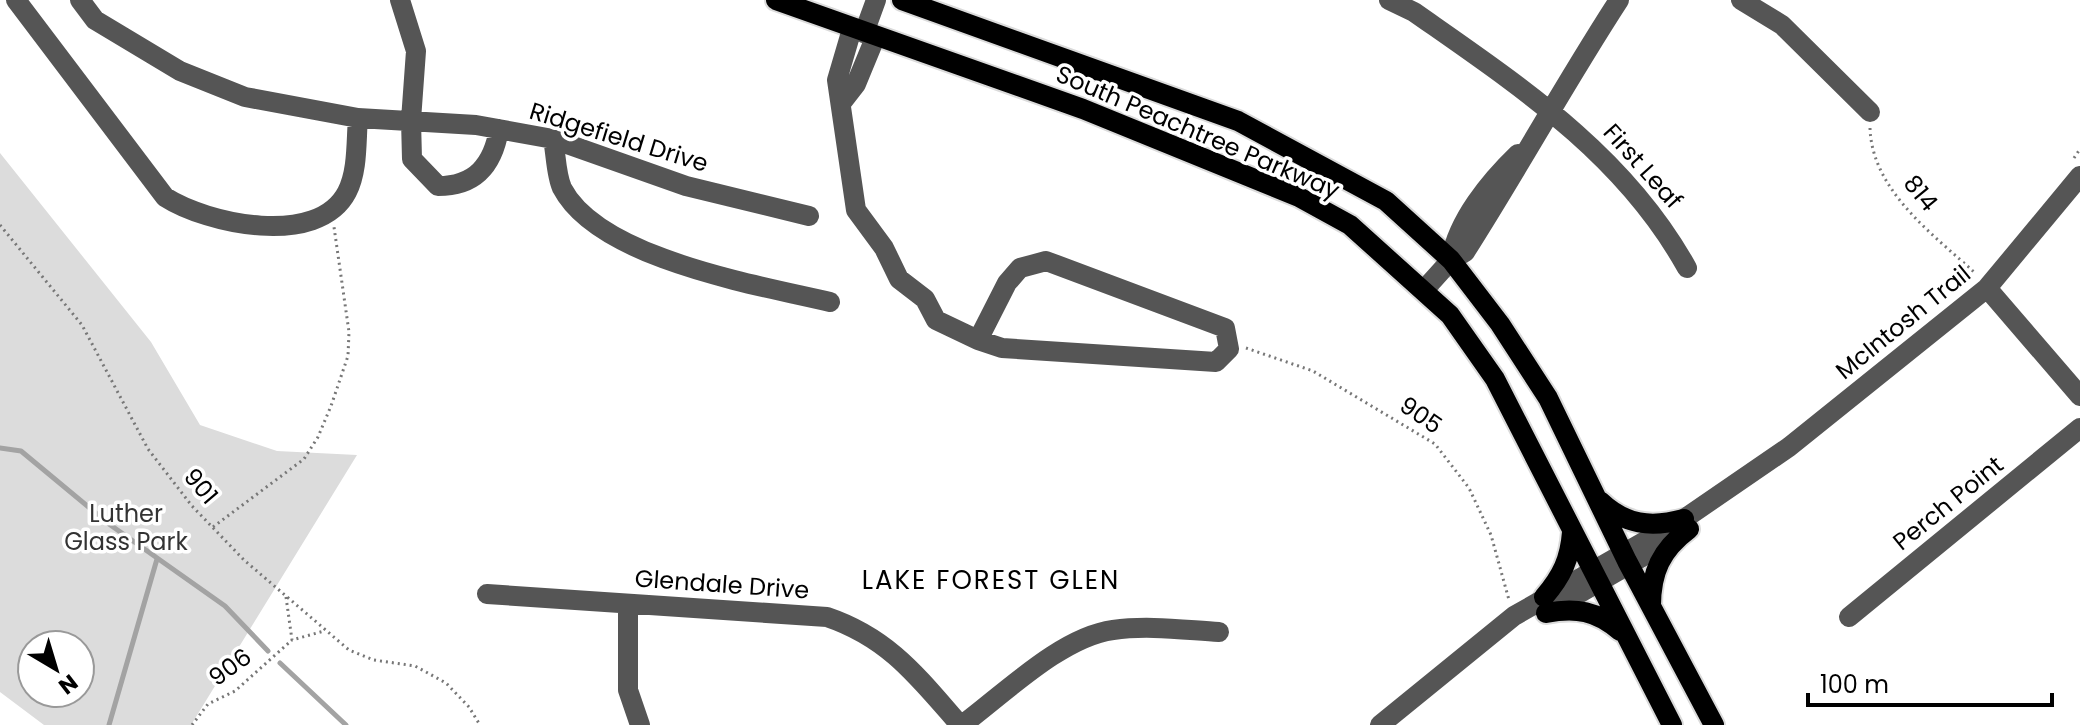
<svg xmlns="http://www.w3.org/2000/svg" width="2080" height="725" font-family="Poppins,sans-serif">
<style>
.green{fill:#dcdcdc;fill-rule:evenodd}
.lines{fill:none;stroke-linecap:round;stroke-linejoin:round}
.stream{stroke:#a3a3a3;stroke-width:5}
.major-casing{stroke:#dbdbdb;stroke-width:24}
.path{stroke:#777;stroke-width:3;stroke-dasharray:2 4;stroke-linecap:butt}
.minor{stroke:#555;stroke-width:20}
.major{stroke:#000;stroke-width:20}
.labels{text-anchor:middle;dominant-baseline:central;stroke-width:7;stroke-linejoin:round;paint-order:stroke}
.street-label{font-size:24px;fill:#000;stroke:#fff}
.park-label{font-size:24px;fill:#333;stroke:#fff}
.neighbourhood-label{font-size:26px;letter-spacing:2px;fill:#000;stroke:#fff}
</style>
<rect width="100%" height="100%" fill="#fff"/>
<path class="green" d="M0,153l151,189 49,83 77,26 80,4 -166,270h-147l-44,-33zM80,645v48h-48v-48z"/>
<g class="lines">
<path class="stream" d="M0,448l21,3 88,73 116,82 43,45
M280,663l66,62
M109,725l48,-166"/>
<g class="major-casing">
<path id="major" d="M776,0l307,109 216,88 51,28 100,90 45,64 177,346
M902,0l336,121 148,80 65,59 49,64 48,74 79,163 87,164
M1600,501c25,24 51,27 84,18
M1544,597c18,-21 26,-38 28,-65
M1651,606c0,-34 10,-56 38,-77
M1546,613c30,-6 51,-2 74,18"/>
</g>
<path class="path" d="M1870,128c2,63 64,107 105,145
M2074,158l6,-9
M0,225l82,100 66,124 44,57 52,54 105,90 25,10 41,6 31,17 23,24 11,18
M1246,348l67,23 122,73 34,44 22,47 18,65
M213,527l91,-68 14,-22 13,-31 17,-50 1,-24 -15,-105
M286,597l6,43 32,-9
M192,725l16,-21 27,-13 57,-51"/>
<path class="minor" d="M16,0l149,197c42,27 153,51 182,-5 11,-21 9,-51 11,-74l-113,-21 -65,-26 -85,-51 -15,-20
M400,0l16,51 -5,69 1,39 26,27c37,0 55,-21 61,-57
M1389,0l25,12c104,73 210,142 273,256
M1741,0l41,25 88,87
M852,29l-15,51 19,130 28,38 15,31 26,20 11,21 42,20 29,-57 13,-15 26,-7 179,67 4,21 -13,13 -214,-14 -24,-8
M864,33l12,-33
M842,102l14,-18 19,-46
M358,118l118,7 77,14 133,47 123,30
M553,139c3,15 3,36 9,49 37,71 196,97 268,114
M1451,260c6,-39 39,-79 67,-106
M1987,288l93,108
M1424,290l27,-30 14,-8c53,-83 100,-169 154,-252
M487,594l340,23c62,21 91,60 133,108
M628,604v86l12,35
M1547,612l131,-76
M1849,617l231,-189
M962,725c42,-31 99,-88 151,-95 35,-5 71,0 106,2
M1380,725l134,-109 170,-97 105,-72 198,-159 93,-112"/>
<use href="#major" class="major"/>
</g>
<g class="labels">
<g class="street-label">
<text transform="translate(1198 132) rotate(23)">South Peachtree Parkway</text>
<text transform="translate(619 137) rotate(17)">Ridgefield Drive</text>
<text transform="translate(1643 166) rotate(48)">First Leaf</text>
<text transform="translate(1921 193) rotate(51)">814</text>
<text transform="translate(1903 322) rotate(-39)">McIntosh Trail</text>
<text transform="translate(1421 415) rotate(35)">905</text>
<text transform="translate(201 486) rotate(50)">901</text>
<text transform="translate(1948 503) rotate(-39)">Perch Point</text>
<text transform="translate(722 584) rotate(4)">Glendale Drive</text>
<text transform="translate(230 667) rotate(-36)">906</text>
</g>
<g class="park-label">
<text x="126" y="513">Luther<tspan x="126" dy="28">Glass Park</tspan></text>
</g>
<g class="neighbourhood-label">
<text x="991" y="580">LAKE FOREST GLEN</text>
</g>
</g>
<g transform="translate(56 669) rotate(142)"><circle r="38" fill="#ffffff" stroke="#999999" stroke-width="2"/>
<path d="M0-6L14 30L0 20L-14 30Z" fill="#000000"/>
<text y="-12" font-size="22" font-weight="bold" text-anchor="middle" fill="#000000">N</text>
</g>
<path d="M1808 693v12h244v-12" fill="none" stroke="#000000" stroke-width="4"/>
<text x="1820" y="693" font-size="24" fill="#000000" stroke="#ffffff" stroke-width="6" paint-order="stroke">100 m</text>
</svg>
